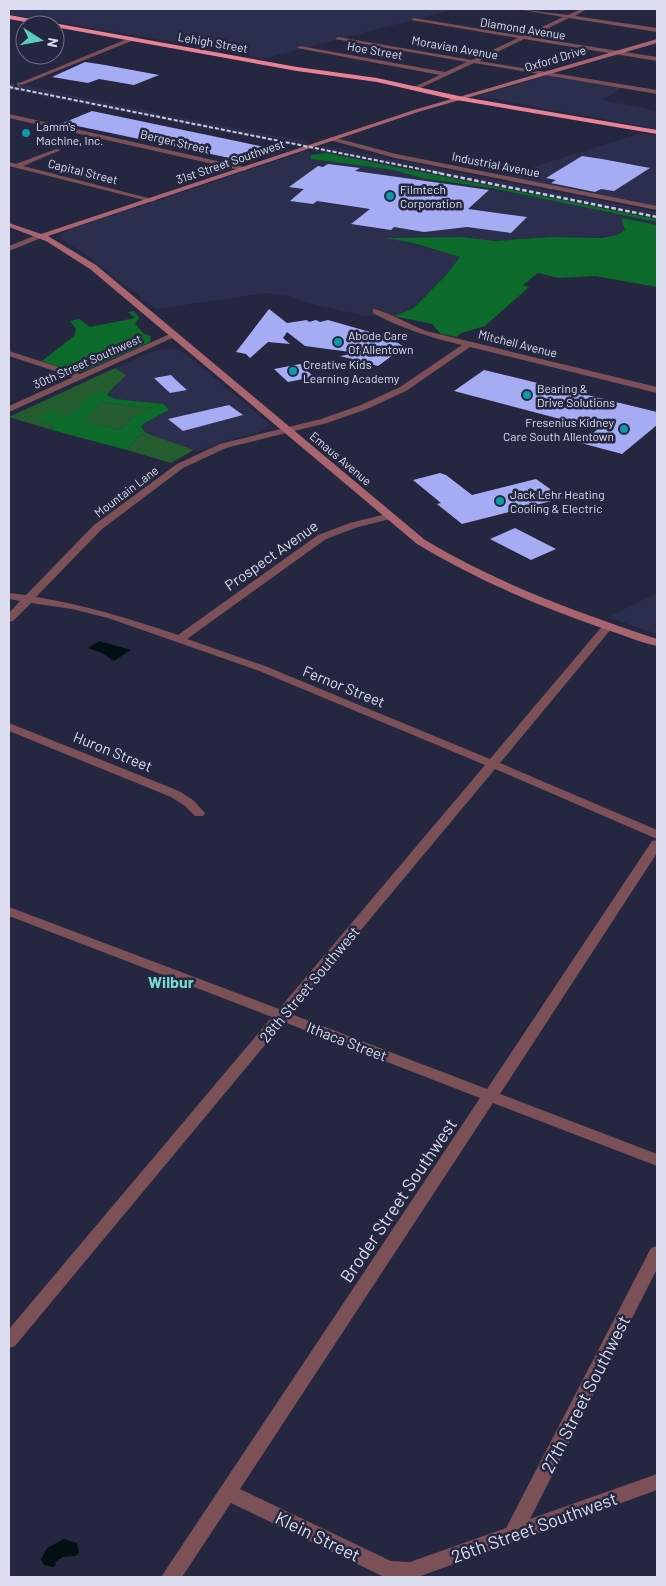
<svg xmlns="http://www.w3.org/2000/svg" width="666" height="1586" font-family="Barlow,sans-serif">
<style>
.built{fill:#2c2e4d}
.green{fill:#255c2f}
.forest{fill:#0c6b2a;fill-rule:evenodd}
.water{fill:#011113}
.building{fill:#a6acf4}
.lines{fill:none;stroke-linecap:round;stroke-linejoin:round}
.street-tunnel{stroke:#40425a;stroke-width:5.5;stroke-dasharray:5.5 3;stroke-linecap:butt}
.street{fill:#7b5057;fill-rule:evenodd}
.secondary{fill:#a86570;fill-rule:evenodd}
.highway{fill:#ea8295;fill-rule:evenodd}
.rail-far1{stroke:#c8cadc;stroke-width:2;stroke-dasharray:4 2;stroke-linecap:butt}
.rail{stroke:#c8cadc;stroke-width:2.5;stroke-dasharray:4.5 2.5;stroke-linecap:butt}
.culture-dot{fill:#0f9aa8;stroke:#252740;stroke-width:2}
.labels{text-anchor:middle;dominant-baseline:central;stroke-width:5;stroke-linejoin:round;paint-order:stroke}
.far-street-label{font-size:12px;fill:#dcdeef;stroke:#252740}
.far-poi-label{font-size:12px;fill:#dcdeef;stroke:#252740;text-anchor:start}
.street-label{font-size:15px;fill:#dcdeef;stroke:#252740}
.neighbourhood-label{font-size:16px;font-weight:bold;fill:#75dbca;stroke:#252740}
.near-street-label{font-size:18px;fill:#dcdeef;stroke:#252740}
</style>
<rect width="100%" height="100%" fill="#252740"/>
<path class="built" d="M9,9h446l-193,50 -28,-7 -225,-38z
M549,75l74,12 -21,13 55,11v18l-180,-33z
M24,85l148,31 137,26 -13,4 -285,-56z
M641,133l16,3v70l-151,-30z
M326,146l331,66v7l-346,-68z
M306,151h3l2,8 83,11 27,8 114,19 122,25v3l-36,-7 4,12 -8,5 -15,3 -51,-1 -56,4 -33,-4 -72,1 70,19 -13,17 -33,34 -20,8h-29l-62,-14 -13,-6 -24,-3 -110,16 -74,-57 -22,-14 1,-4 7,-4z
M174,349l12,5 80,67 3,3 -2,4 -7,4 -39,10 -23,9 -52,-18 -5,-6 2,-3 26,-14 -5,-6 -48,-5 -9,-4 18,-20 -10,-7 42,-18z
M657,593v41l-49,-17z"/>
<path class="green" d="M115,368l11,7 -17,17c-18,-1 -28,13 -41,25l-30,2 15,6 -1,5 -43,-13z
M101,402l53,6 -19,7 -15,15 -38,-9z
M146,433l48,17 -23,13 -44,-13 9,-12z"/>
<path class="forest" d="M326,153l331,66v3l-167,-34 -69,-10 -27,-8 -83,-11 -1,-4z
M621,218l36,7v62l-62,-11 -36,2 -21,-5 -15,12 6,2 -44,39 -24,7 -4,4 -16,-3 -9,-10 -38,-8 20,-8 33,-34 13,-17 -47,-14 -28,-5 77,-1 33,4 56,-4 51,1 15,-3 8,-5z
M134,311l5,7 -4,6 9,10 7,2 -1,6 -68,30h-8l-32,-11 32,-25 2,-7 -6,-8 9,-2 11,8 45,-9 -7,-6z
M102,392h7l-2,3 9,4 48,5 5,6 -26,14 -2,3 5,6 -10,5 -9,12 -75,-20 1,-5 -16,-6 14,-9 17,7 23,-23zM101,402l52,6 -18,7 -15,15 -37,-9z"/>
<path class="water" d="M99,641l32,9 -17,11 -12,-8 -14,-5z
M64,1539l13,4 2,9 -3,4 -13,1 -8,5 1,3 -3,2 -9,-2 -3,-6 6,-11z"/>
<path class="building" d="M85,62l20,3 54,10 -25,10 -35,-6 -11,4 -36,-6z
M92,111l149,31 32,7 -29,12 -181,-38z
M582,156l20,3 48,9 -36,23 -13,-2 -6,3 -44,-9 5,-3 -10,-2z
M328,164l32,4 -5,3 134,19 -21,19 59,8 -16,16 -44,-6 -43,5 -30,-5 -3,3 -40,-6 19,-15 -53,-8 -4,3 -23,-3 14,-12 -15,-2 29,-21 5,1z
M269,309l18,14 20,-3 2,2 7,-2 4,2 8,-2 63,18 13,9 -26,19 -38,-10 18,-3 -53,-7 -18,-14 -4,6 7,6 -22,-2 -18,16 -4,-4 -10,-2z
M300,364l14,13 -26,5 -14,-13z
M484,370l173,42v13l-35,29 -41,-11 17,-14 -144,-38z
M171,375l5,5 11,10 -17,3 -16,-15z
M229,405l14,10 -60,16 -15,-12z
M440,473l6,2 26,20 64,-16 27,19 -101,26 -25,-20 4,-1 -28,-23z
M515,528l41,21 -25,11 -41,-21z"/>
<g class="lines">
<path class="street-tunnel" d="M9,88l11,-4"/>
<path class="street" d="M517,9l51,6 13,-6h6l-12,7 82,12v4l-88,-14 -39,19 127,20v4l-133,-22 -45,22 178,29v4l-183,-31 -58,27 -2,-3 26,-12 -143,-27 3,-2 145,26 22,-10 -132,-23 3,-2 134,23 46,-22 -107,-18 3,-2 109,18 40,-19z
M132,37l2,3 -112,45 -5,-1z
M9,114l235,53 3,2 -3,2 -235,-53z
M332,137l64,17 261,52v4l-262,-52 -65,-18v-2z
M56,149l5,1 -38,16 133,34 -4,2 -143,-36v-4l7,2z
M39,234l7,2 -37,15v-5z
M373,309c8,0 43,18 53,22l231,56v6l-187,-46 -64,44 -39,18 -40,14 -101,25 -43,20 -81,61 -66,68c49,8 95,22 142,38l140,-100 32,-12 40,-10 4,1v4l-36,9 -32,12 -139,100 78,27 225,93 114,-135h8l1,2 -1,2 -112,135 157,67v9l-162,-70 -204,245 196,75 165,-248 5,-1v13l-157,241 157,60v12l-164,-63 -253,386 151,72 19,1 96,-34 145,-280 6,-2v23l-127,250 127,-45v16l-239,87 -36,-1 -151,-73 -49,74h-21l319,-479 -196,-76 -269,324 -6,2v-19l263,-312 -263,-101v-9l270,102 206,-244 -228,-95 -149,-52 -36,-9 -41,-6 -18,18 -4,1v-9l11,-12 -11,-2v-6l17,2 68,-70 83,-61 43,-20 101,-25 40,-14 39,-18 62,-42c-33,-8 -59,-16 -89,-32z
M172,333l7,2 -170,77v-6l64,-29 -64,-21v-5l71,23z
M9,723l170,68 14,9 12,13 -2,3h-8l-10,-10 -14,-9 -162,-66z"/>
<path class="secondary" d="M657,39v4l-239,69 -370,124 48,29 329,275c73,44 152,72 232,99v7c-19,-4 -39,-13 -58,-19 -63,-22 -124,-48 -182,-83l-327,-275 -44,-28 -37,-14v-4l32,11 373,-124z"/>
<path class="highway" d="M9,15l288,52 80,11 86,19 194,33v4l-206,-35 -74,-17 -80,-11 -242,-44v-2h-13l-33,-6z"/>
<path class="rail-far1" d="M9,87l431,86"/>
<path class="rail" d="M433,172l224,45"/>
</g>
<g class="culture-dot">
<circle cx="26" cy="133" r="5"/>
<circle cx="390" cy="196" r="5"/>
<circle cx="338" cy="342" r="5"/>
<circle cx="293" cy="371" r="5"/>
<circle cx="527" cy="395" r="5"/>
<circle cx="624" cy="429" r="5"/>
<circle cx="500" cy="501" r="5"/>
</g>
<g class="labels">
<g class="far-street-label">
<text transform="translate(523 28) rotate(9)">Diamond Avenue</text>
<text transform="translate(213 42) rotate(10)">Lehigh Street</text>
<text transform="translate(455 47) rotate(10)">Moravian Avenue</text>
<text transform="translate(375 50) rotate(10)">Hoe Street</text>
<text transform="translate(555 58) rotate(-17)">Oxford Drive</text>
<text transform="translate(175 141) rotate(13)">Berger Street</text>
<text transform="translate(230 161) rotate(-19)">31st Street Southwest</text>
<text transform="translate(496 164) rotate(11)">Industrial Avenue</text>
<text transform="translate(83 171) rotate(14)">Capital Street</text>
<text transform="translate(518 343) rotate(14)">Mitchell Avenue</text>
<text transform="translate(87 361) rotate(-24)">30th Street Southwest</text>
<text transform="translate(341 458) rotate(40)">Emaus Avenue</text>
<text transform="translate(126 491) rotate(-37)">Mountain Lane</text>
</g>
<g class="far-poi-label">
<text x="36" y="126">Lamm's<tspan x="36" dy="14">Machine, Inc.</tspan></text>
<text x="400" y="189">Filmtech<tspan x="400" dy="14">Corporation</tspan></text>
<text x="348" y="335">Abode Care<tspan x="348" dy="14">Of Allentown</tspan></text>
<text x="303" y="364">Creative Kids<tspan x="303" dy="14">Learning Academy</tspan></text>
<text x="537" y="388">Bearing &amp;<tspan x="537" dy="14">Drive Solutions</tspan></text>
<text x="614" y="422" text-anchor="end">Fresenius Kidney<tspan x="614" dy="14">Care South Allentown</tspan></text>
<text x="510" y="494">Jack Lehr Heating<tspan x="510" dy="14">Cooling &amp; Electric</tspan></text>
</g>
<g class="street-label">
<text transform="translate(271 555) rotate(-35)">Prospect Avenue</text>
<text transform="translate(344 686) rotate(22)">Fernor Street</text>
<text transform="translate(113 751) rotate(22)">Huron Street</text>
<text transform="translate(309 984) rotate(-50)">28th Street Southwest</text>
<text transform="translate(347 1041) rotate(21)">Ithaca Street</text>
</g>
<g class="neighbourhood-label">
<text x="171" y="981">Wilbur</text>
</g>
<g class="near-street-label">
<text transform="translate(398 1200) rotate(-56)">Broder Street Southwest</text>
<text transform="translate(585 1394) rotate(-63)">27th Street Southwest</text>
<text transform="translate(534 1527) rotate(-20)">26th Street Southwest</text>
<text transform="translate(318 1536) rotate(26)">Klein Street</text>
</g>
</g>
<rect width="666" height="1586" fill="none" stroke="#dcdeef" stroke-width="20"/>
<g transform="translate(40 40) rotate(101)"><circle r="24" fill="#252740" stroke="#6e7086"/>
<path d="M0-4L9 19L0 12L-9 19Z" fill="#5bcebb"/>
<text y="-8" font-size="14" font-weight="bold" text-anchor="middle" fill="#dcdeef">N</text>
</g>
</svg>
